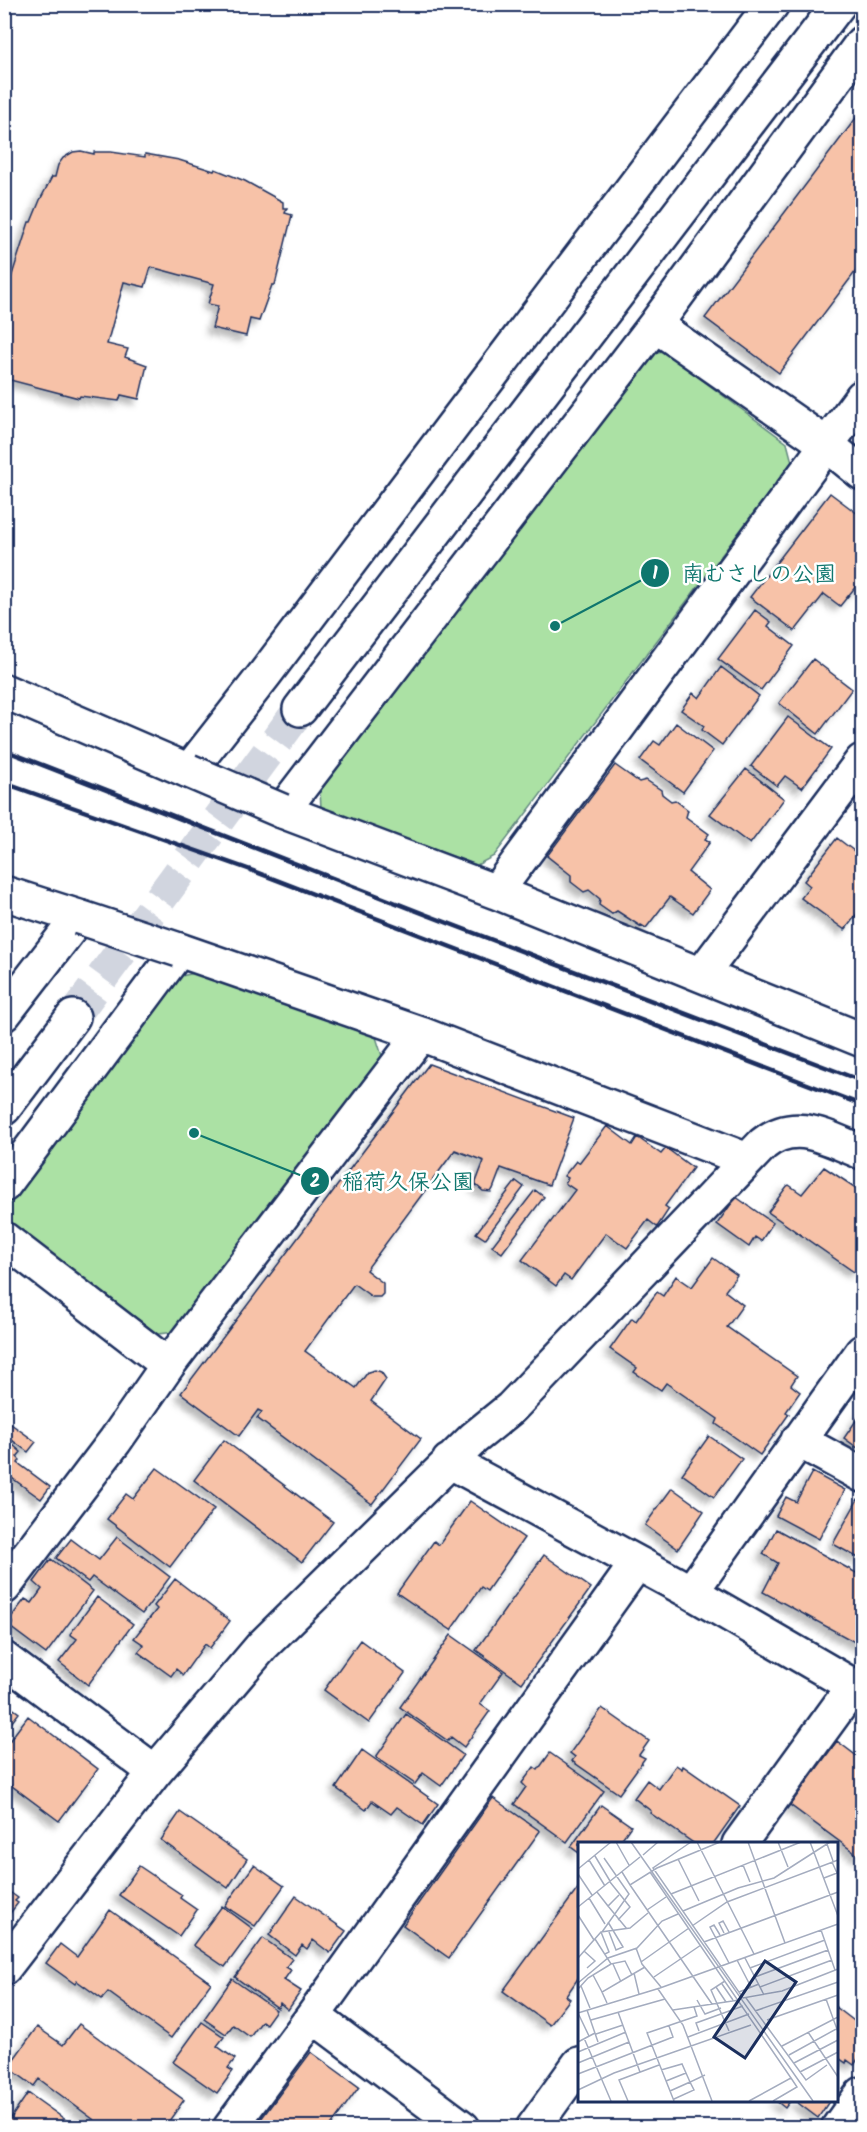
<svg xmlns="http://www.w3.org/2000/svg" width="867" height="2132" font-family="Kalam,'Klee One',sans-serif">
<style>
.green{fill:#abe1a4;stroke:#638881;stroke-width:1.5}
.building{fill:#f7c2a8;stroke:#1b2f5e;stroke-width:1.5;filter:url(#shadow)}
.lines{fill:none;stroke-linecap:round;stroke-linejoin:round}
.minor-tunnel{stroke:#d1d5df;stroke-width:33;stroke-dasharray:33 16;stroke-linecap:butt}
.minor-casing{stroke:#1b2f5e;stroke-width:38}
.minor{stroke:#fff;stroke-width:33}
.rail{stroke:#1b2f5e;stroke-width:4.5}
.minor-bridge-casing{stroke:#1b2f5e;stroke-width:38;stroke-linecap:butt}
.minor-bridge{stroke:#fff;stroke-width:33}
.inset-road{fill:none;stroke:#a4acbf;stroke-width:1.5}
.view{fill:#1b2f5e;fill-opacity:0.15;stroke:#1b2f5e;stroke-width:3}
.inset-edge{fill:none;stroke:#1b2f5e;stroke-width:3}
.leader{fill:none;stroke:#0f766e;stroke-width:2}
.callout-dot{fill:#0f766e;stroke:#fff;stroke-width:2}
.mark-label{font-size:18px;text-anchor:middle;font-weight:bold;fill:#fff}
.callout-label{font-size:22px;text-anchor:middle;font-weight:bold;fill:#0f766e;stroke:#fff;stroke-width:5;stroke-linejoin:round;paint-order:stroke}
</style>
<defs>
<filter id="shadow"><feDropShadow dx="-5.5" dy="5.5" stdDeviation="3" flood-color="#0004"/></filter>
</defs>
<rect width="100%" height="100%" fill="#fff"/>
<filter id="ink" filterUnits="userSpaceOnUse"><feTurbulence type="fractalNoise" baseFrequency=".0167" numOctaves="2"/><feDisplacementMap in="SourceGraphic" scale="12" xChannelSelector="R" yChannelSelector="G"/><feConvolveMatrix kernelMatrix="1 2 1 2 8 2 1 2 1" color-interpolation-filters="sRGB"/></filter>
<g filter="url(#ink)">
<path class="green" d="M663,351l124,92 5,19 -298,394 -17,9 -156,-57 -1,-17 327,-437z
M199,972l177,65 7,22 -207,273 -18,2 -148,-111 -4,-16 171,-230z"/>
<path class="building" d="M862,110v153l-83,110 -74,-55z
M81,151l13,3v-2h17l34,5v-3l34,6 35,11 1,-2 30,12 38,21v6h4l-2,5 7,2 -17,70h-3l-13,36 -9,-2 -4,17 -34,-8 6,-22 -10,-2 6,-20 -63,-17 -6,20 -21,-5 -17,62 21,5 -3,8 22,8 -8,34 -18,-4 -2,6 -39,-5 -1,2 -69,-18 1,-8 -3,-1 1,-4 -5,-2v-65l25,-78h2l9,-22 12,-23h3l3,-12 5,-7 10,-6z
M830,493l32,24v72l-5,-4 -17,21 -16,-12 -29,37 -45,-34z
M755,610l16,12 -3,4 26,20 -33,44 -43,-31z
M813,659l39,30 -34,45 -39,-31z
M721,667l38,29 -37,49 -20,-15 2,-4 -23,-16 12,-17 6,5z
M788,717l43,32 -29,39 -17,-12 -8,10 -26,-20z
M676,723l37,28 -30,41 -43,-32 14,-19 6,4z
M615,765l24,17 7,-2 15,10 1,4 9,7 4,-1 13,10 -2,7 23,17 -4,5 5,3 -22,30 22,18 -17,23 -23,-16 -24,31 -5,-3 -1,1 -23,-15 -5,3 -13,-9 1,-6 -11,-9 -5,2 -13,-10v-7l-24,-19z
M746,769l38,30 -34,45 -40,-30z
M837,838l25,19v50l-17,23 -44,-32 9,-12 -6,-5z
M429,1064l145,54 -25,67 -48,-17 -8,21 -2,3 -8,-1 -7,-6v-3l8,-21 -29,-11 -89,120 17,13v11l-3,3h-8l-18,-13 -49,67 51,37 12,-16 7,-2 6,2 5,7 -15,22 50,38 -49,65 -115,-86 5,-6 -4,-2 -19,26 -58,-43z
M607,1126l25,19 5,-8 24,17 5,-6 27,20 -28,38 4,3 -12,18 -9,-7 -21,28 -21,-15 -35,47 -7,-5 -8,11 -34,-26 53,-70 -10,-7 3,-5 -4,-2 12,-15 3,2z
M824,1167l38,25v69l-8,11 -86,-60 19,-26 2,-1 13,9z
M516,1181l8,6 -39,52 -9,-6z
M535,1190l9,7 -42,56 -10,-7z
M736,1197l37,26 -12,18 -6,-4 -6,10 -32,-23z
M713,1258l24,17 -12,16 18,14 -16,22 70,49 -6,9 9,7 -14,20 3,2 -29,41 -44,-31 2,-5 -52,-36 -5,7 -27,-18 3,-4 -27,-19 22,-31 4,3 21,-29 6,4 13,-20 16,11z
M862,1412v39l-18,-13z
M4,1419l32,23 -8,10 -24,-18z
M709,1436l33,23 -28,38 -32,-23z
M4,1437l17,15 -4,5 3,3 -2,3 32,24 -9,12 -32,-23 -5,5z
M224,1440l109,82 -31,40 -108,-82z
M157,1468l57,41 -44,58 -63,-48 19,-25 7,5z
M812,1472l33,18 -26,49 -43,-23 10,-19 10,5z
M672,1488l32,23 -26,38 -33,-24z
M858,1499l4,3v58l-29,-16z
M470,1501l54,37 -37,53 -6,-4 -30,43 -54,-37 37,-52 5,4z
M776,1529l86,47v70l-99,-54 15,-29 -15,-9z
M117,1537l53,40 -28,37 -50,-37 -4,5 -32,-24 15,-19 28,21z
M544,1555l47,33 -69,95 -46,-33z
M51,1559l42,32 -47,63 -36,-27 3,-4 -4,-3 16,-21 7,4 10,-14 -8,-7z
M175,1579l55,42 -20,27 -5,-4 -22,31 -7,-6 -5,7 -33,-24 6,-7 -10,-7 23,-29 -3,-3z
M97,1597l36,27 -45,61 -29,-23 18,-23 -7,-5z
M451,1635l52,37 -23,32 10,7 -26,36 -13,-10 -3,4 -48,-34z
M360,1640l45,33 -36,50 -45,-33z
M4,1702l15,11 -15,19z
M602,1708l47,33 -10,14 6,3 -26,36 -47,-33 3,-4 -5,-4z
M406,1714l57,41 -22,31 -18,-13 -8,11 -39,-27z
M28,1716l70,53 -39,52 -55,-41v-32z
M837,1741l25,19 -5,8 5,4v86l-72,-53z
M362,1750l76,54 -15,21 -26,-18 -6,7 -19,-13 -6,9 -30,-22z
M550,1753l54,38 -37,51 -53,-38 12,-17 -4,-4 12,-16 4,3z
M676,1765l6,4 1,-3 57,40 -27,38h-18l-45,-31 1,-2 -17,-13 13,-18 12,9z
M493,1798l47,33 -91,127 -46,-33z
M601,1805l30,21 -13,18h-39v9l-8,-6z
M180,1812l67,47 -19,29 -67,-48z
M254,1865l30,21 -29,40 -30,-20z
M139,1866l43,29 -2,3 17,12 -18,26 -60,-41z
M579,1887v90l-13,19 4,3 -20,26 -47,-34z
M4,1888l14,10 -3,3 3,2 -14,18z
M296,1896l50,35 -16,22 -17,-13 -6,9 -5,-4 -7,10 -26,-20z
M222,1906l31,23 -28,38 -32,-22z
M110,1910l101,73 -40,55 -63,-46 -6,7 -25,-18 -2,3 -29,-21 14,-19 17,13z
M263,1938l29,21 -6,8 5,3 -7,10 17,11 -13,19 -8,-7 -2,5 -43,-31z
M232,1979l44,31 -10,14 -4,-3 -12,16 -17,-12 -7,9 -22,-15z
M836,2007l26,20v13l-4,6 4,3v4l-8,12 -7,-5 -1,3 -10,-7z
M202,2022l22,15 -7,9 18,13 -7,9 5,3 -16,22 -44,-31z
M79,2024l105,76 -20,28h-59l-66,-49 -5,7 -26,-19 29,-40 26,18z
M311,2052l48,35 -30,41h-65l-6,-5z
M28,2093l49,35h-73z
M775,2100h16l-6,8z
M794,2100h36l-12,18z"/>
<g class="lines">
<path class="minor-tunnel" d="M73,1017l227,-308"/>
<g class="minor-casing">
<path id="minor" d="M862,43l-207,282 -373,486 214,81 366,148
M655,325l171,119 36,29
M4,691l185,80 76,-97 507,-670
M300,709l539,-705
M496,892l366,-495
M4,893l75,24 -75,97
M702,974l160,-213
M4,1108l69,-91
M4,1185l175,-235 242,84 326,126
M4,1239l164,126
M798,1440l64,35
M449,1461l242,131 171,99
M4,1587l111,-146 53,-76 253,-331
M691,1592l171,-240
M4,1659l151,113
M739,1844l114,-157
M4,1968l151,-196 107,-126 212,-208 37,-30 252,-264c33,-27 65,-5 99,8
M313,2016l150,112
M230,2128l83,-112 324,-453
M533,2128l46,-64
M838,2128l24,-34"/>
</g>
<use href="#minor" class="minor"/>
<path class="rail" d="M4,750l423,165 435,166
M4,783l244,86 614,236"/>
<g class="minor-bridge-casing">
<path id="minor-bridge" d="M189,771l93,40
M79,917l100,33"/>
</g>
<use href="#minor-bridge" class="minor-bridge"/>
</g>
</g>
<g transform="translate(578 1842)">
<rect width="260" height="260" fill="#fff"/>
<path class="inset-road" d="M38,0l13,23M53,0l182,259M113,0l-38,26 90,130 39,-7 56,-22M119,0l57,112M170,0l37,101M200,0l10,25M232,0l28,74M249,2l6,17M65,13l15,-13M17,14l15,25M100,17l21,42M11,18l16,26M165,23l7,17M0,27l33,-27M44,30l8,13 27,-17 63,-26M72,30l141,206 -42,23M0,32l14,21M246,36l13,-5 -5,-11M32,40l20,25 -12,13M52,43l82,119M19,50l11,14 11,-11M93,52l130,-52M11,56l16,26M30,64l19,23M0,65l62,-50M69,68l19,-13M105,69l55,-23 36,-10 56,-36M0,73l16,25M30,80l15,25 -7,3 -7,-18M114,84l35,-24 111,-42M243,88l14,40M23,90l8,20 -4,2M24,90l27,-38 -25,-36M146,91l-5,-10 4,-2 6,11M142,93l-6,-10 -4,2 19,36M17,97l16,25 14,-3 7,14M126,100l134,-50M58,106l6,16 19,23M6,109l11,10 -8,7M0,116l23,-26 29,-4 18,-15M167,116l19,37M159,118l14,27M63,120l48,-34M35,122l8,18M172,126l75,-28M56,131l5,21M15,133l9,17M76,135l47,-32M177,135l73,-27M147,139l-14,9 18,41M0,141l30,-25 29,-10 25,-27 16,-7M144,142l11,16M3,144l9,22M138,145l10,15M182,145l72,-27M0,147l10,-11 23,-14M80,147l25,36 29,76M161,150l20,-8M168,156l60,82 21,-15M248,157l12,33M119,158l8,14 16,-6M29,161l-5,-11 43,-25M9,168l11,32M95,168l66,-10M177,169l83,-29M40,170l22,60M0,171l11,23M0,171l82,-25 178,-64M13,178l74,-21M189,178l71,-25M121,189l-3,-8 47,-17M230,190l30,45M18,192l27,-9M110,195l61,-23M6,196l27,63M0,200l17,-9M204,204l56,-29M0,210l48,-20M211,213l49,-27M0,221l51,-21M216,221l44,-23M83,228l21,-6 8,18 -20,9M222,230l38,-20M0,232l95,-37 -4,-11M88,239l20,-8M0,248l36,-17 137,-48M96,257l20,-9 -4,-8 15,-7M50,259l-9,-21 40,-15M96,259l-27,-68 50,-17 -3,-9M195,259l24,-14 -6,-9"/>
<path class="view" d="M187,119l31,21 -51,76 -31,-21z"/>
<rect width="260" height="260" class="inset-edge"/>
</g>
<path class="leader" d="M555 626L655 573M194 1133L315 1181"/>
<g class="callout-dot">
<circle cx="555" cy="626" r="6"/>
<circle cx="194" cy="1133" r="6"/>
<circle cx="655" cy="573" r="15"/>
<circle cx="315" cy="1181" r="15"/>
</g>
<g class="mark-label">
<text x="655" y="579">1</text>
<text x="315" y="1187">2</text>
</g>
<g class="callout-label">
<text x="759" y="581">南むさしの公園</text>
<text x="408" y="1189">稲荷久保公園</text>
</g>
<rect width="867" height="2132" fill="none" stroke="#fff" stroke-width="24"/>
<rect x="12" y="12" width="843" height="2108" fill="none" stroke="#1b2f5e" stroke-width="2" filter="url(#ink)"/>
</svg>
